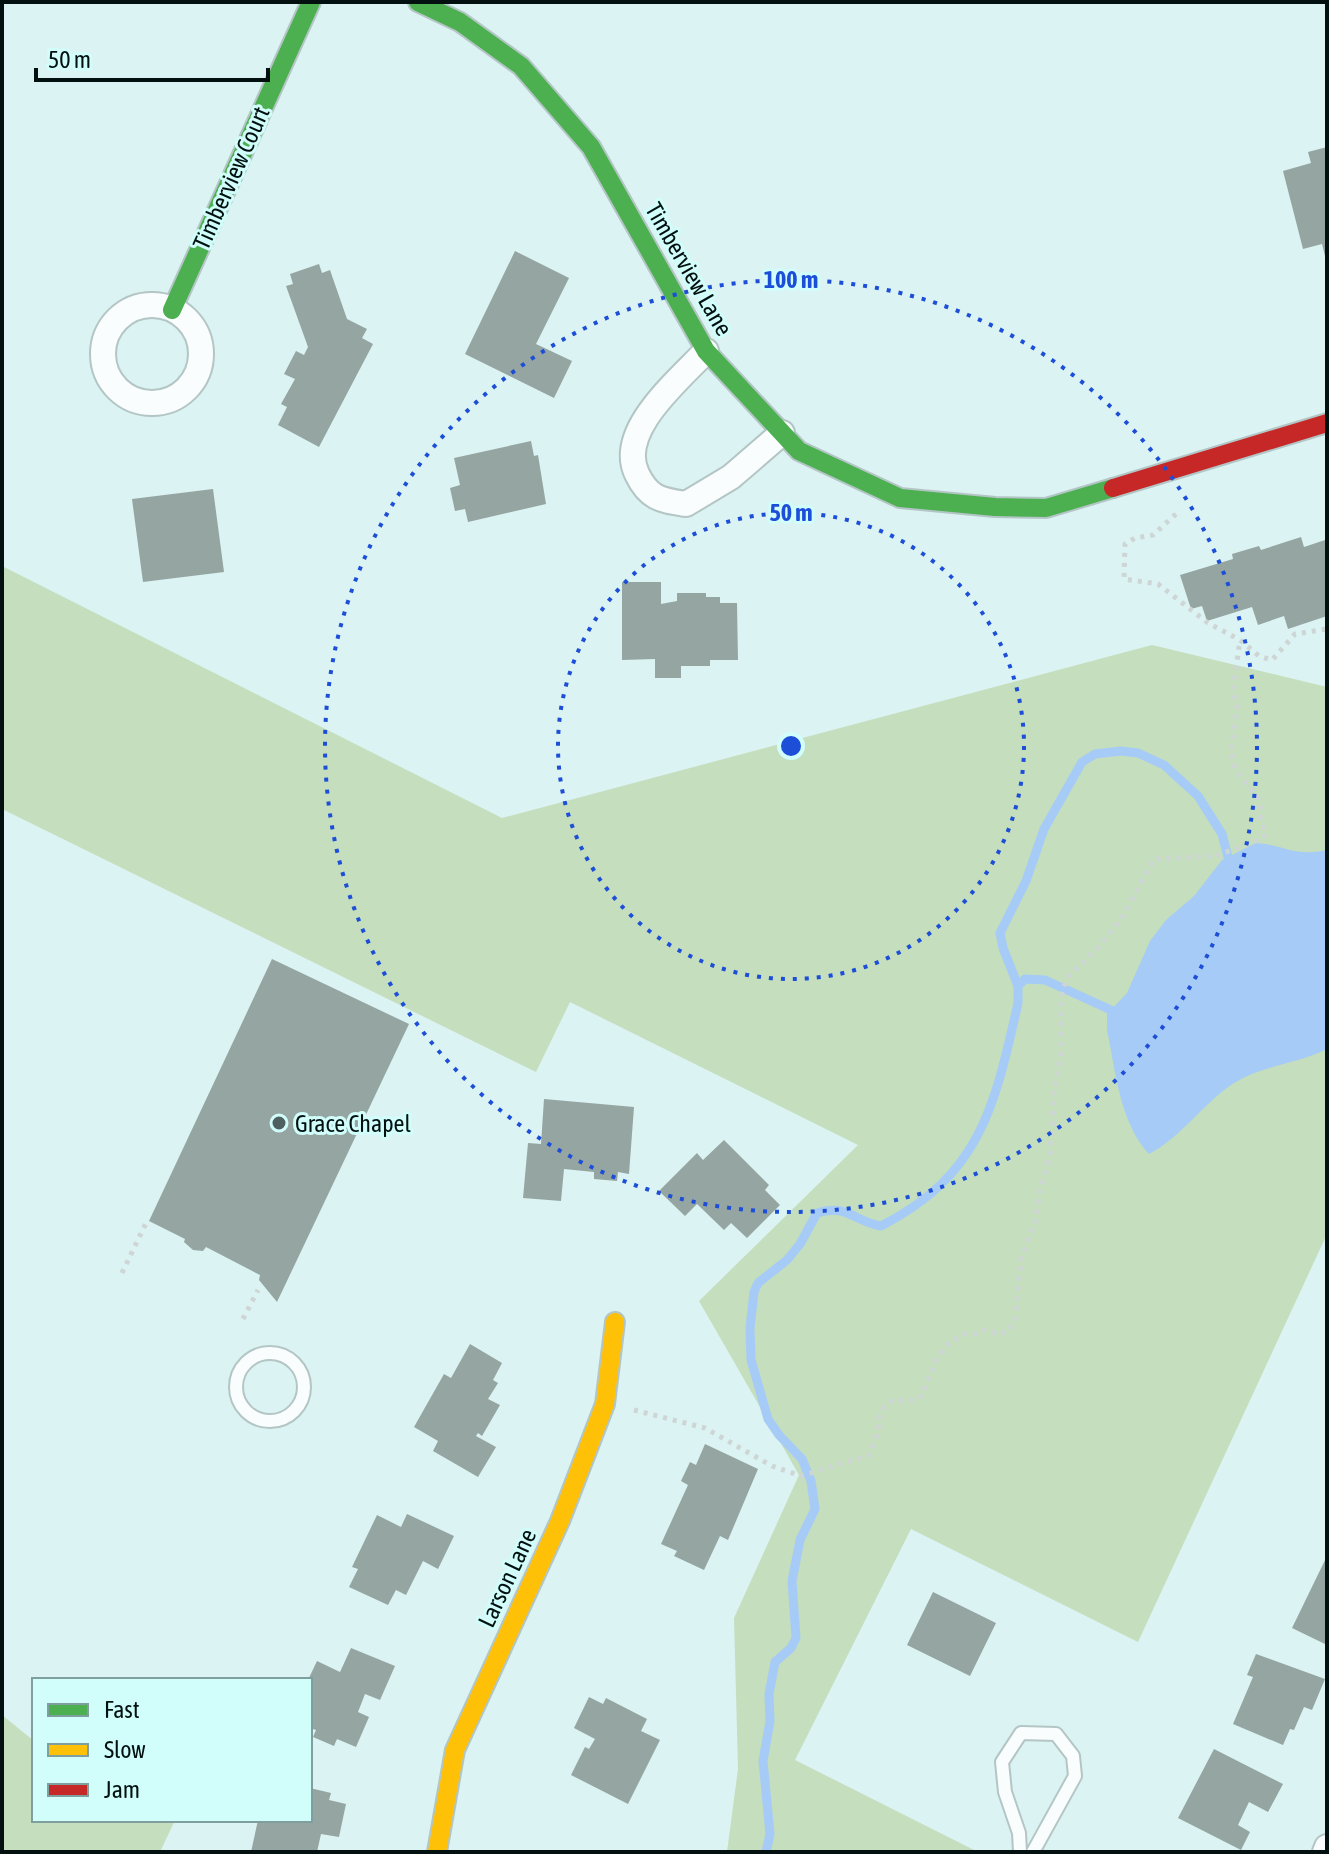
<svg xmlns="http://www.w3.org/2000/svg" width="1329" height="1854" font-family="'Asap Condensed',sans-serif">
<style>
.green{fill:#c4debe}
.water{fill:#a6cbf6}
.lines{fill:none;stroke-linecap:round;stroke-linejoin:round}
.stream{stroke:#a6cbf6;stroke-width:9}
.building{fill:#95a5a2}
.lane-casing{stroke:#b3c6c5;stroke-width:16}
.street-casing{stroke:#b3c6c5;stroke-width:28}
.fast-casing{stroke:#b3c6c5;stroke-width:22}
.slow-casing{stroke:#b3c6c5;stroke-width:22}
.jam-casing{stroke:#b3c6c5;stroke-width:22}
.path{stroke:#ced5d5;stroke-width:5;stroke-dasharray:4 6;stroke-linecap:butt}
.lane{stroke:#fafdfd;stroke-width:12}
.street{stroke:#fafdfd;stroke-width:24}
.fast{stroke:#4caf50;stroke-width:18}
.slow{stroke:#ffc107;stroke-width:18}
.jam{stroke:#c62828;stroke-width:18}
.ring{fill:none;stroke:#1d4ed8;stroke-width:4;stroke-dasharray:4 8}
.poi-dot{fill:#4e605f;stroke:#d1fdfb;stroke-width:3}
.labels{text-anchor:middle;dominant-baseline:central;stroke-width:6;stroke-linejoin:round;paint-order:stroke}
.street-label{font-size:24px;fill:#021110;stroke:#d1fdfb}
.poi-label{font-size:24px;fill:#021110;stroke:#d1fdfb;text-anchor:start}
.centre{fill:#1d4ed8;stroke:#d1fdfb;stroke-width:4}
.ring-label{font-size:24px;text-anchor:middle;font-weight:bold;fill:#1d4ed8;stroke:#d1fdfb;stroke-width:6;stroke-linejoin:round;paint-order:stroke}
</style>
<rect width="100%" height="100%" fill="#dbf3f2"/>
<path class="green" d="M2,566l500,252 650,-173 175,42v547l-189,408 -227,-113 -116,231 183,92h-251l11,-83 -4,-151 65,-143 -100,-174 159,-156 -288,-143 -34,70 -534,-263z
M2,1715l32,26v79h141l-15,32h-158z"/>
<path class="water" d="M1256,843c29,2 38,14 71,7v199c-30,15 -64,16 -93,34 -31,20 -52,54 -85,71 -30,-33 -33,-82 -42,-124v-16l20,-21 23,-52 16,-21 28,-24 28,-36z"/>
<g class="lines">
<path class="stream" d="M1018,986l7,-7 20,1 66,30
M766,1852l4,-18 -7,-73 7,-40 -1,-27 6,-32 16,-14 5,-10 -4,-57 8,-41 15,-31 -4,-28 -9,-22 -23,-24 -11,-16 -17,-59 -1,-32 4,-36 4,-9 29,-23 13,-16 17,-31c29,-10 38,9 64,13 100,-51 114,-121 137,-223v-17l-15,-38 -3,-15 26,-52 18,-52 38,-67 13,-8 26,-3 17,2 26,12 34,31 24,38 6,23"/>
</g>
<path class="building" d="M1327,147v113h-1l-4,-16 -19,5 -20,-78 28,-8 -3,-11z
M515,251l54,27 -33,66 36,17 -18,37 -89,-44z
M319,264l3,9 8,-3 17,49 20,10 -5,9 11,6 -54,103 -41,-22 9,-18 -6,-3 14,-25 -11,-5 12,-23 8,4 4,-8 -22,-61 7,-2 -3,-10z
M531,441l3,15 4,-1 8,49 -78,18 -3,-13 -10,2 -5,-23 10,-3 -6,-27z
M213,489l11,83 -81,10 -11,-83z
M1301,537l3,10 21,-7 2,7v63l-2,1 2,5 -39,13 -4,-13 -26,9 -6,-18 -45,14 -5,-15 -11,3 -11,-34 53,-16 -1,-5 27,-8 2,4z
M622,582h39v22l16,-3v-8h29v4h14v6h17l1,57h-28v6h-29v12h-26v-19l-33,1z
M272,959l137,65 -132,278 -18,-22 1,-5 -54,-28 -3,4 -10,-1 -9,-8 1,-3 -36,-18z
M544,1099l90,8 -5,67 -11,-2 -1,9 -23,-2v-7l-30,-3 -3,32 -38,-3 5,-55 13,1z
M724,1140l45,45 -4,5 15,15 -33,33 -16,-15 -7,7 -27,-26 -12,12 -26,-25 38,-38 6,7z
M470,1344l32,19 -9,17 5,3 -10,16 12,6 -18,31 -4,-3 -2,3 20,11 -18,30 -45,-26 5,-10 -24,-14 30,-53 7,4z
M705,1444l53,25 -30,71 -8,-4 -16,34 -30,-14 3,-5 -16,-7 27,-59 -7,-4 9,-19 6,3z
M407,1514l47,22 -16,33 -15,-8 -17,34 -10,-5 -8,15 -39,-18 9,-18 -6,-2 25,-52 24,12z
M1327,1556v89l-35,-17z
M933,1592l63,31 -26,53 -63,-31z
M351,1648l44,18 -15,34 -15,-6 -7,18 11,5 -13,30 -19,-8 -3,7 -21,-9 3,-7 -6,-2 -2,-48 9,-19 23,11z
M1256,1654l69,25 -13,31 -8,-3 -10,23 -4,-1 -7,16 -50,-21 20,-47 -6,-2z
M589,1697l14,7 3,-6 41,21 -6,12 19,9 -32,64 -57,-29 14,-28 4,2 6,-10 -21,-11z
M1214,1749l69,35 -15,28 -19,-10 -11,23 12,7 -9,18 -63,-32z
M310,1788l21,5 -2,7 17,4 -7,33 -18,-3 -4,18h-66l7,-32h52z"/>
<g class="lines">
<g class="lane-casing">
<path id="lane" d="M236 1387a34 34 0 1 1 68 0a34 34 0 1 1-68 0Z
M1020,1852l-1,-19 -14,-41 -3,-30 19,-29 35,1 17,22 2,20 -42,76"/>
</g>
<g class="street-casing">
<path id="street" d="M103 354a49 49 0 1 1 98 0a49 49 0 1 1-98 0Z
M706,351c-27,29 -90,80 -69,123 12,25 24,26 49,30l45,-27 51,-44
M1325,1852l2,-5"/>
</g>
<g class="fast-casing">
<path id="fast" d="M418,2l42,20 61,44 70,81 115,204 93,100 101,47 95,9 51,1 67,-20
M172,310l139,-308"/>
</g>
<g class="slow-casing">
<path id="slow" d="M437,1852l18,-102 105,-229 45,-117 10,-82"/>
</g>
<g class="jam-casing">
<path id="jam" d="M1113,488l214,-65"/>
</g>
<path class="path" d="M1176,514l-23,21 -18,3 -10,6 -1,35 34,5 50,39 32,17
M122,1273l24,-50
M243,1319l15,-29
M634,1410l71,18 67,38 29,10 68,-21 9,-23 1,-14 5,-11 8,-6 23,-1 6,-4 16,-37 12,-16 16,-9h12l8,-4 14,4 9,-3 7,-9 6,-64 14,-36 5,-32 10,-33 4,-66 7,-38v-57l6,-18 28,-27 27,-33 32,-59 62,-3 45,-17 5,-5 -5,-15 -1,-18 -25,-32 -4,-18 6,-43 -4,-19 7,-49 19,16 13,4 23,-26 32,-5"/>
<use href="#lane" class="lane"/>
<use href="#street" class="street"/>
<use href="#fast" class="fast"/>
<use href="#slow" class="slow"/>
<use href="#jam" class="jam"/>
</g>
<g class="ring">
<circle cx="791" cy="746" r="233"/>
<circle cx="791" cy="746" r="466"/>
</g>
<circle class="poi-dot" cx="279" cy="1123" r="8"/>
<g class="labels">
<g class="street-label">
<text transform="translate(231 178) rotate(-66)">Timberview Court</text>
<text transform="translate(689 269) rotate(60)">Timberview Lane</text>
<text transform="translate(507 1578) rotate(-65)">Larson Lane</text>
</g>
<g class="poi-label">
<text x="295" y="1123">Grace Chapel</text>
</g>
</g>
<circle cx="791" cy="746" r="12" class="centre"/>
<g class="ring-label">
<text x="791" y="288">100 m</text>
<text x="791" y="521">50 m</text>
</g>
<rect width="1329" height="1854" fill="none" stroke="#021110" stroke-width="8"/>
<rect x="32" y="1678" width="280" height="144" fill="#d1fdfb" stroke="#7e9f9d" stroke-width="2"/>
<rect x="48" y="1704" width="40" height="12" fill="#4caf50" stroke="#7e9f9d" stroke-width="2"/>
<text x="104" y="1718" font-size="24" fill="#021110">Fast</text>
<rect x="48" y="1744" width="40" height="12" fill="#ffc107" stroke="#7e9f9d" stroke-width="2"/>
<text x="104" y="1758" font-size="24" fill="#021110">Slow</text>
<rect x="48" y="1784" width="40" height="12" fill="#c62828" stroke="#7e9f9d" stroke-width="2"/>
<text x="104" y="1798" font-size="24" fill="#021110">Jam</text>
<path d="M36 68v12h232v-12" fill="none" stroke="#021110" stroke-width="4"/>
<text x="48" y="68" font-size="24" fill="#021110" stroke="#d1fdfb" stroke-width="6" paint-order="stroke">50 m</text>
</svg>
